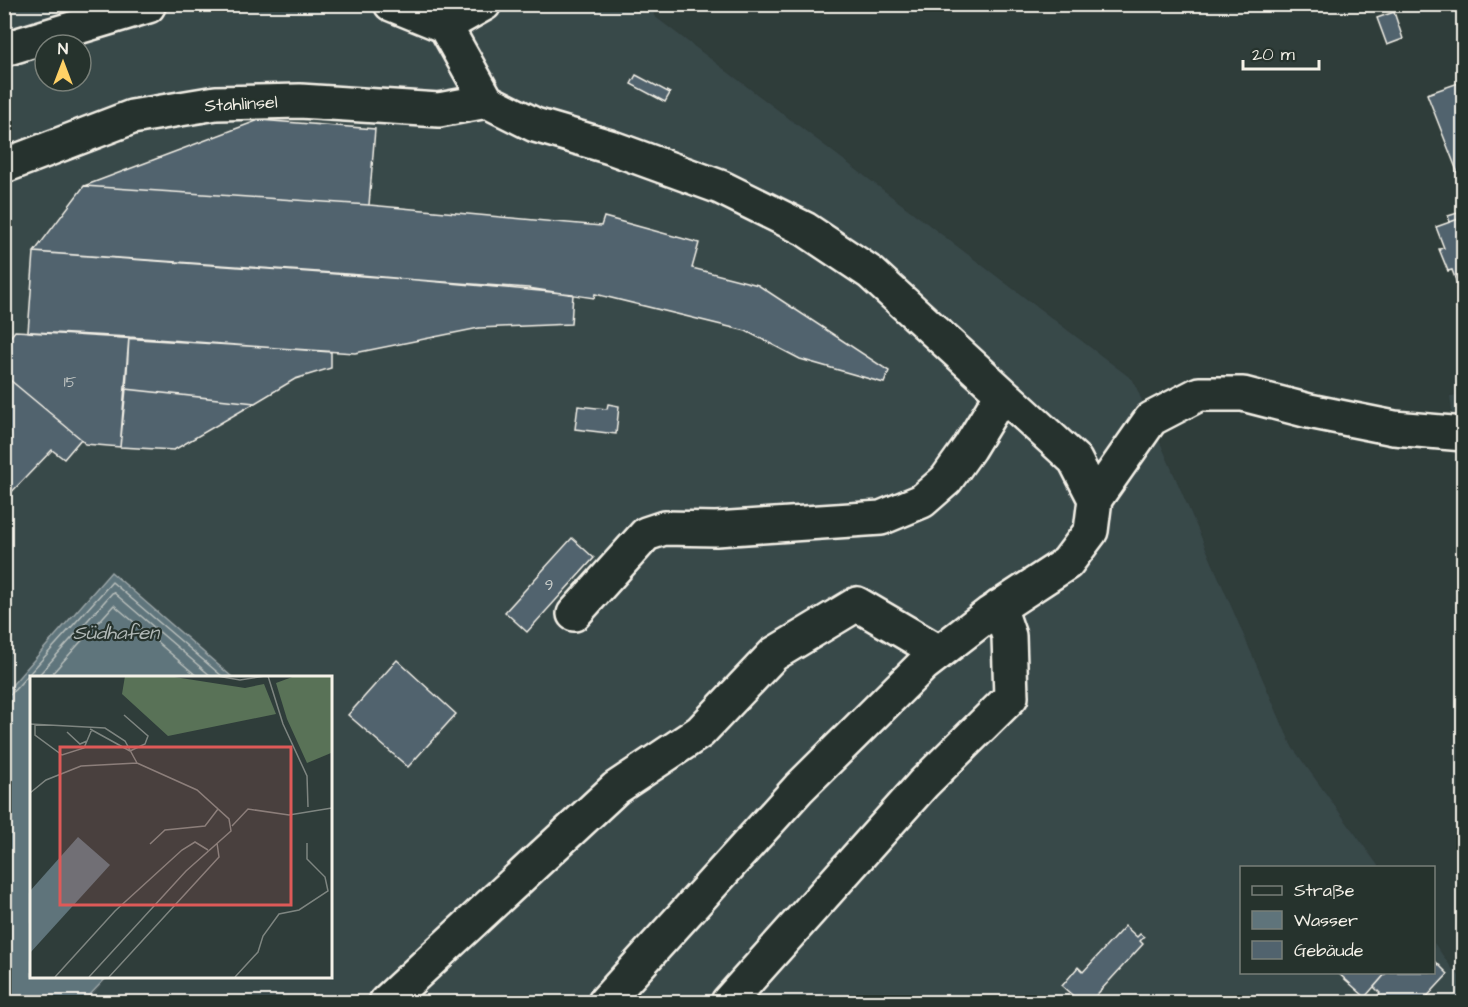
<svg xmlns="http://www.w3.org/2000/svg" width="1468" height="1007" font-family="'Architects Daughter',sans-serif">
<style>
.built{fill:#39484a;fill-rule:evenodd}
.water{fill:#5f747b;stroke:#9ba6a7;stroke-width:1.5}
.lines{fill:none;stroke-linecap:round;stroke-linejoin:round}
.shore{stroke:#b8bfbc;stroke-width:1.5}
.building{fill:#51636e;stroke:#f4f1e8;stroke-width:1.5}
.minor-casing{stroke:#f4f1e8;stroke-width:38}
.minor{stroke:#26332d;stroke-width:33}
.labels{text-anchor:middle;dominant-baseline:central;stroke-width:4.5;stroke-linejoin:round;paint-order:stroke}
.number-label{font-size:15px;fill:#cbceca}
.street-label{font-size:18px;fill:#f4f1e8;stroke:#26332d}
.water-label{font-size:20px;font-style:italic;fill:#b1b9b7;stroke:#26332d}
.inset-road{fill:none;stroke:#7e8580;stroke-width:1.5}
.view{fill:#de5a58;fill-opacity:0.15;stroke:#de5a58;stroke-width:3}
.inset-edge{fill:none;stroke:#f4f1e8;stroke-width:3}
</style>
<rect width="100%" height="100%" fill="#2f3d3a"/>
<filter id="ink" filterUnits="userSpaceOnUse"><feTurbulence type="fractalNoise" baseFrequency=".0167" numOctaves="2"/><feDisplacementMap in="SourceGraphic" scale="12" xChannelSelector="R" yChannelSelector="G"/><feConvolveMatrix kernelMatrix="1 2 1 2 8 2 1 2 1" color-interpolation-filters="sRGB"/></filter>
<g filter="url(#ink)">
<path class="built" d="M5,5h648l1,11 479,364 159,367 87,120 -137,1v104h192v-29l19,27 10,9v23h-1380l25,-26h222v-299h-98l-121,-105 -106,121zM45,45h36v36h-36z
M1463,395v100l-13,-99z"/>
<path class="water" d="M111,572l121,105h-200v299h76l-25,26h-78v-309z"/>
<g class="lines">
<path class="shore" d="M37,677l76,-85 99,85
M49,677l65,-72 84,72
M4,696l7,-2 101,-112 111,95"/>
</g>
<path class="building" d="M1394,12l9,27 -16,6 -10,-27z
M636,75l34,18 -5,9 -34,-18z
M1464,81v108l-37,-95z
M259,120l116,9 -6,76 -285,-19z
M84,186l285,19 232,21 3,-9 95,26 -7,25 66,17 131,86 -5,12 -84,-24 -54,-28 -151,-37 -1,4 -66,-10 -494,-36z
M1464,211v6l-14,5 -2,-6z
M1464,217v72l-4,2 -8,-21 -4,1 -9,-22 5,-1 -8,-21z
M34,252l327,23 212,19 -2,30 -92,4 -124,25 -327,-21z
M15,331l114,6 -9,110 -35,-3 -4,-5 -77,-64v-30z
M129,337l202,15v16l-36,11 -40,24 -129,-14z
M4,375l77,64 -17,20 -12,-9 -48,50z
M126,389l73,8 56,6 -81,47 -54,-3z
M608,404l11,2 -3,28 -41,-5 3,-23 29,3z
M572,538l22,20 -67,74 -22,-20z
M397,660l59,54 -48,53 -60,-52z
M1125,926l12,11 3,-3 4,3 -4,4 3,3 -53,58h-10l-18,-16 16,-19 5,5z
M1434,960l14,14 -26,28h-42l-4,-3 4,-6 -6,-6 13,-15h47z
M1337,972h50l-22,25z"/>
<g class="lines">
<g class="minor-casing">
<path id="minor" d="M391,4l54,22
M436,4l9,22 42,75
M445,26l39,-22
M4,45l4,3 140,-42 1,-2
M487,101l48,24 75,22 110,40 85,42 66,44 204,187 20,39 -4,32 -24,32 -78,51 -66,51 -124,123 -194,214
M4,166l128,-49 84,-14 84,-2 139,9 48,-9
M1095,499l56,-80 48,-25h44l66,17 85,17 70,6
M574,614l72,-80 18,-6 52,1 165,-11 41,-17 24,-21 23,-32 33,-54
M386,1002l230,-214 84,-56 74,-78 83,-50 82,48
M728,1002l195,-218 88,-87 -2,-61 -10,-29"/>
</g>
<use href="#minor" class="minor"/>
</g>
</g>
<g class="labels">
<g class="number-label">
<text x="70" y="382">15</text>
<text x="549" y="585">9</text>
</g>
<g class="street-label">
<text transform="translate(241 104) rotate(-3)">Stahlinsel</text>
</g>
<g class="water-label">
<text x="116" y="633">Südhafen</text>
</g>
</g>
<g transform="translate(30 676)">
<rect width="302" height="302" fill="#2f3d3a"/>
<path d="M95,0h43l77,12 19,-4 12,30 -108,22 -46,-42zM265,0h36v77l-24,10 -20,-44 -11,-36z" fill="#597257"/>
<path d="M48,161l32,28 -80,88v-62z" fill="#5f747b"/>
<path class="inset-road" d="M187,0l23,4 25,-4M238,0l15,48 24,52 1,31M94,39l24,21 -3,8 -15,7M0,48l75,4 20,13 12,22M5,48v11l27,20 22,-7 8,-19M60,53l40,22M37,56l13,12 7,-3M0,117l16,-13 35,-14 56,-3M202,150l16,-17 41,6 43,-7M120,168l15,-14 40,-4 13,-17M25,301l60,-66 67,-61 13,-8 13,8M59,301l97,-106 45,-40 -2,-12 -32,-29 -60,-27M79,301l110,-120 -2,-14M205,301l23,-25 5,-16 16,-22 20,-4 29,-19 -3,-14 -18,-18v-16"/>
<path class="view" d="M30,71h231v158h-231z"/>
<rect width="302" height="302" class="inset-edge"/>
</g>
<rect width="1468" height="1007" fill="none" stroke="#26332d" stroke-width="24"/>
<rect x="12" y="12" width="1444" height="983" fill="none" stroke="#f4f1e8" stroke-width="2" filter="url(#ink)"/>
<rect x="1240" y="866" width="195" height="108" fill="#26332d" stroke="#787f78" stroke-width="1.5"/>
<rect x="1252" y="886" width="30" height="9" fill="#26332d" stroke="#787f78" stroke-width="1.5"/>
<text x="1294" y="896" font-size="18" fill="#f4f1e8">Straße</text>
<rect x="1252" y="911" width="30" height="18" fill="#5f747b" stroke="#787f78" stroke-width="1.5"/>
<text x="1294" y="926" font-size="18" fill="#f4f1e8">Wasser</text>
<rect x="1252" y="941" width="30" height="18" fill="#51636e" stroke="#787f78" stroke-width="1.5"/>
<text x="1294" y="956" font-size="18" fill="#f4f1e8">Gebäude</text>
<g transform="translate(63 63)"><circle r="28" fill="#26332d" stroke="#787f78" stroke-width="1.5"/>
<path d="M0-4.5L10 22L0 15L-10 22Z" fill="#ffd166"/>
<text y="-9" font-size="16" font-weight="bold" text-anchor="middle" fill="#f4f1e8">N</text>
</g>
<path d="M1243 60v9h76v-9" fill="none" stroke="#f4f1e8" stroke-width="3"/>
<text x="1252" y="60" font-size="18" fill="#f4f1e8" stroke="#26332d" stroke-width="4.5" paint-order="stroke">20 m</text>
</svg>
